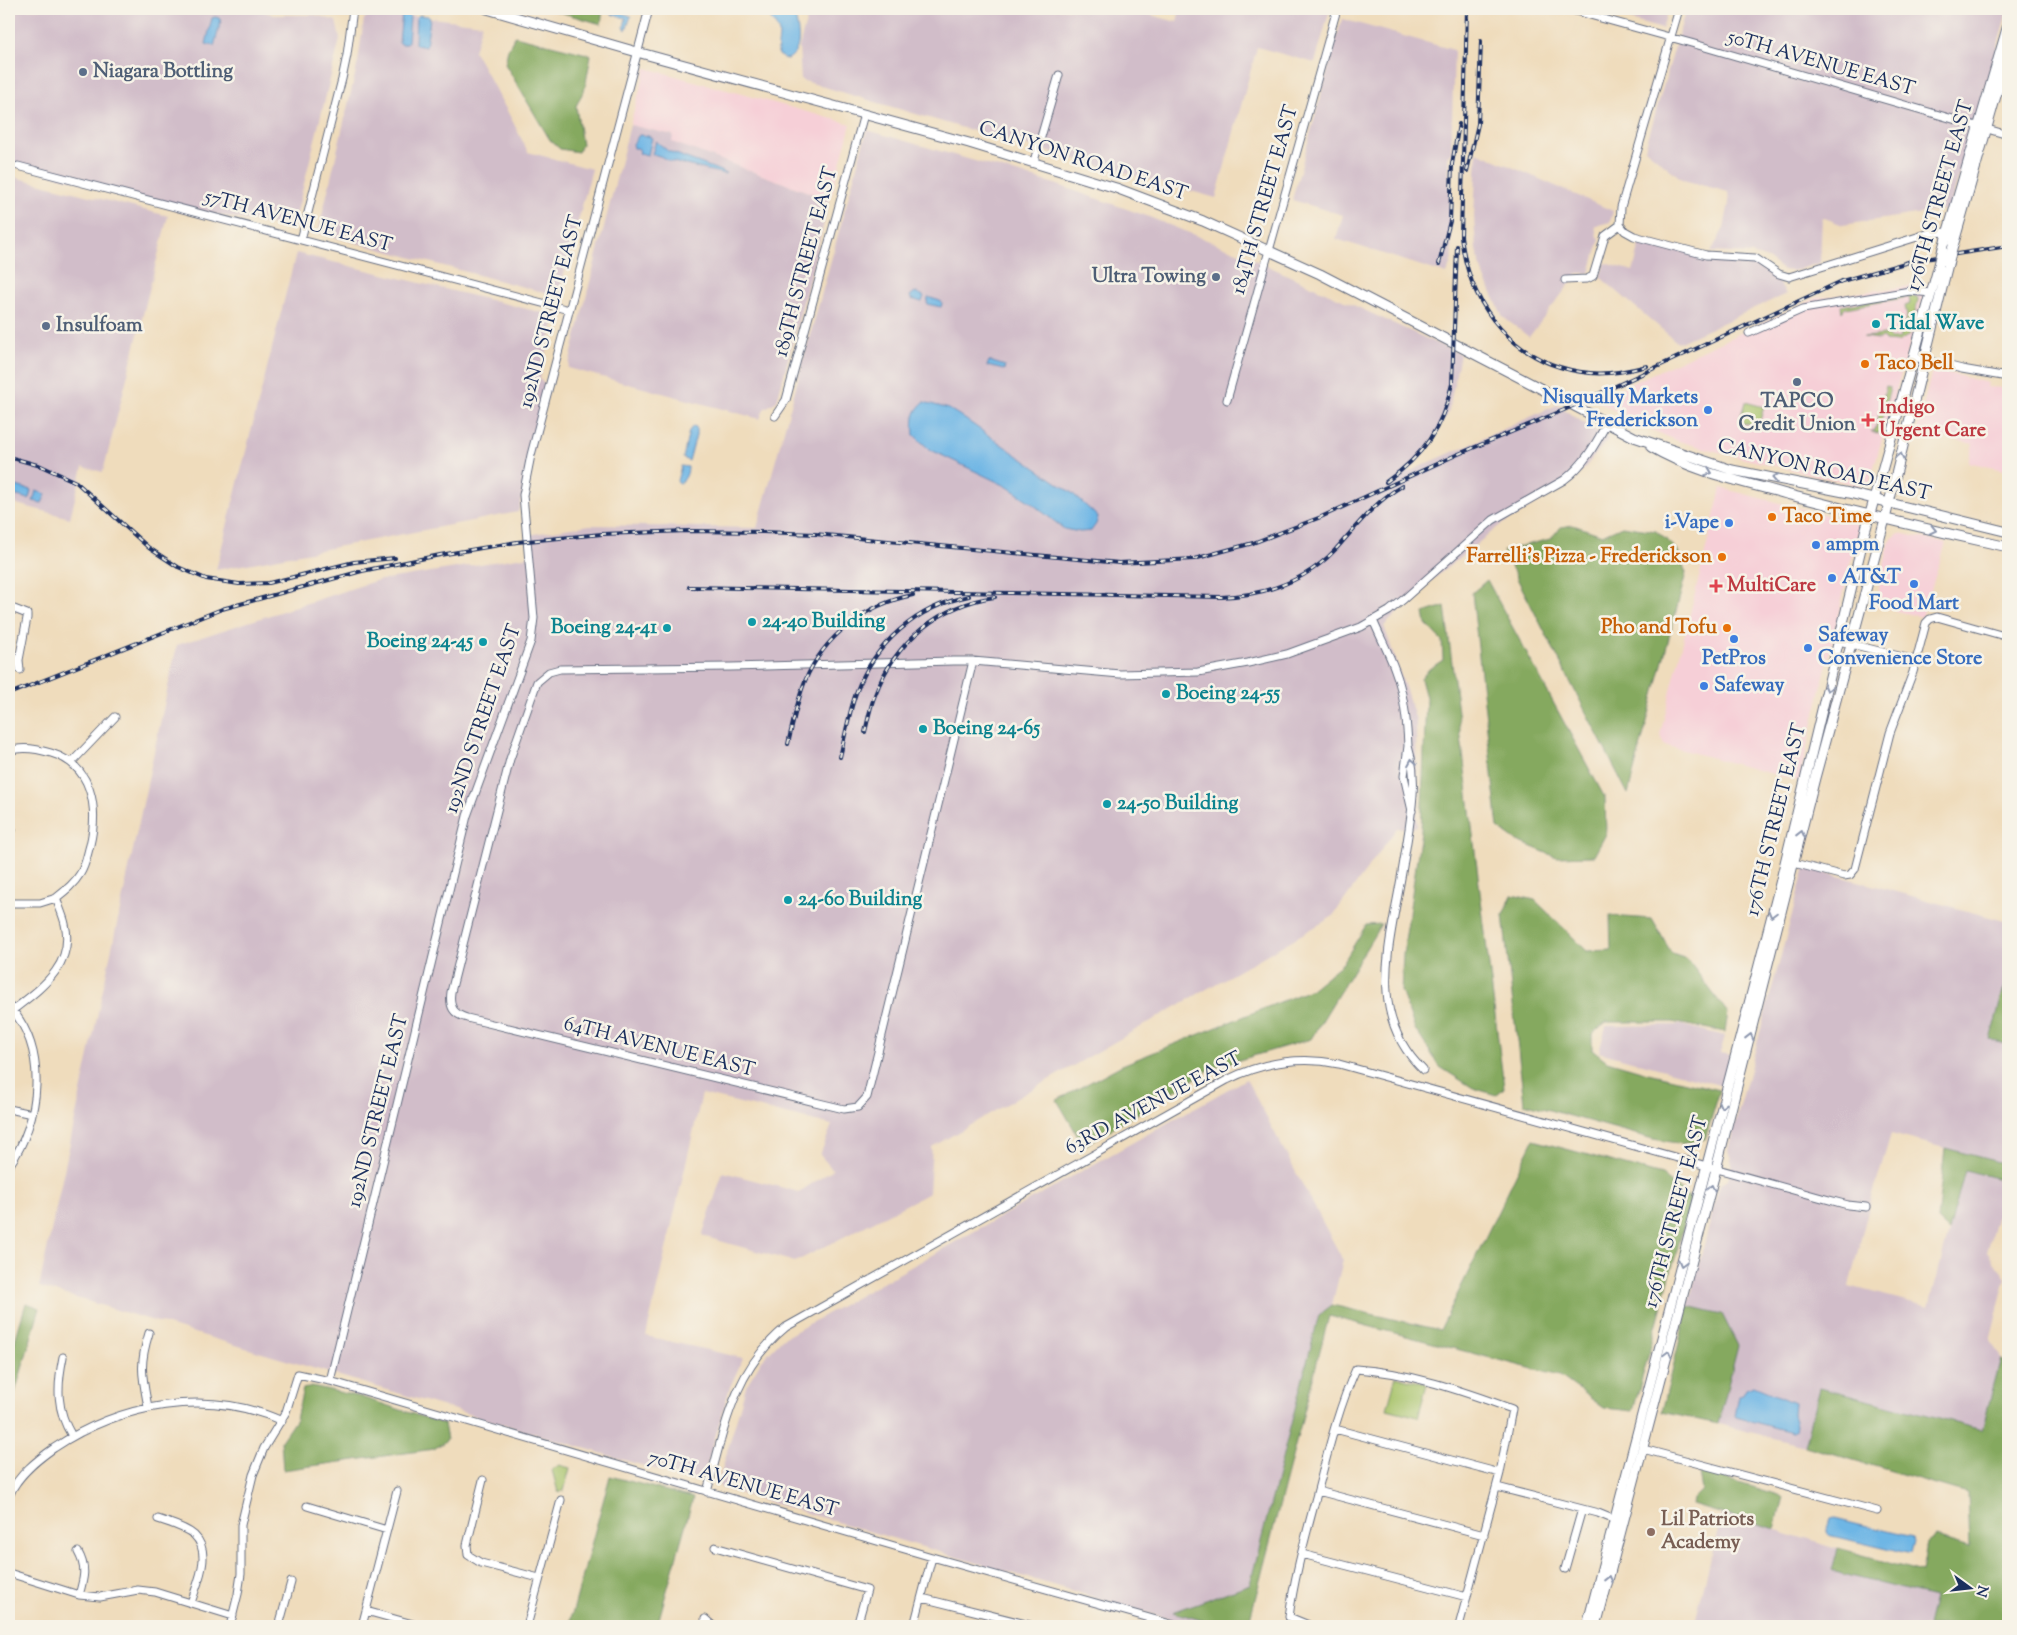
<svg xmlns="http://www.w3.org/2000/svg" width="2017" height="1635" font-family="'Sorts Mill Goudy',serif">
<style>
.built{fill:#f6cfd7}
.industrial{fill:#d1bdc9}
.green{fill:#a7c36a;stroke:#617964}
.forest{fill:#85a95e;stroke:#506c5e}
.water{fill:#6eb6e5;stroke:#4472a2}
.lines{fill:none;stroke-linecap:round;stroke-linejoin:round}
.minor-casing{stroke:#656c7f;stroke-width:9}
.major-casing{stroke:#656c7f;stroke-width:11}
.minor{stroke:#fff;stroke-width:7}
.major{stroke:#fff;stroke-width:9}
.rail-casing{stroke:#1b2f5e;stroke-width:4}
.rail{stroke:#f7f3e8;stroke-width:2;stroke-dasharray:5.5;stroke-linecap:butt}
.major-bridge-casing{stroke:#656c7f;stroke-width:11;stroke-linecap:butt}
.major-bridge{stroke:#fff;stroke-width:9}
.oneway{stroke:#8d97ae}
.service-dot{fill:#5c6f8a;stroke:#f7f3e8;stroke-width:2}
.culture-dot{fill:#0f9aa8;stroke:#f7f3e8;stroke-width:2}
.food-dot{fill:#e8710a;stroke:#f7f3e8;stroke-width:2}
.shop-dot{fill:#3f7fe0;stroke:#f7f3e8;stroke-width:2}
.health-dot{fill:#e0444e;stroke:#f7f3e8;stroke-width:2}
.education-dot{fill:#8d6e63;stroke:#f7f3e8;stroke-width:2}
.labels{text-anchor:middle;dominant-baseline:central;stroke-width:5;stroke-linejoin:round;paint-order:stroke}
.street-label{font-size:20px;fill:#1b2f5e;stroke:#f7f3e8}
.service-label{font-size:20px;font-weight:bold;fill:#4e5e75;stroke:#f7f3e8;text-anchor:start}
.culture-label{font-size:20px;font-weight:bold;fill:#0d838f;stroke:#f7f3e8;text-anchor:start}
.food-label{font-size:20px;font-weight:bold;fill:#c56008;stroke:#f7f3e8;text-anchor:start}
.shop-label{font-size:20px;font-weight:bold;fill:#366cbe;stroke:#f7f3e8;text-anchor:start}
.health-label{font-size:20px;font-weight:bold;fill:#be3a42;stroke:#f7f3e8;text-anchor:start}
.education-label{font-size:20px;font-weight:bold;fill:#785e54;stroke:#f7f3e8;text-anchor:start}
</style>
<rect width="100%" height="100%" fill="#f7f3e8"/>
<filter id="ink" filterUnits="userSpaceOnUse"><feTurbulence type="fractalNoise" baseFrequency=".02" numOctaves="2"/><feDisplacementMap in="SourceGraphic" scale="10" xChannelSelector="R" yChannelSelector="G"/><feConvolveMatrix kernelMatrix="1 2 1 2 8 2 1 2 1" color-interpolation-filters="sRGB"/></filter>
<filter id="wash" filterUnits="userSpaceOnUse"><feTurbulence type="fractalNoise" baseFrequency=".0096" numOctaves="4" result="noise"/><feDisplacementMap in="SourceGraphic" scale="20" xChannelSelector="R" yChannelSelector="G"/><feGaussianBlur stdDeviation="1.12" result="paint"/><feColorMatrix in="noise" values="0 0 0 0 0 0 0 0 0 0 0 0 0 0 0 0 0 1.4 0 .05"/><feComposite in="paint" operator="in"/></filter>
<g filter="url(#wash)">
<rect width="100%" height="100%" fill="#efdcbc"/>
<path class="built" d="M646,68l205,56 -21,76 -159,-58 2,-7 -43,-10z
M1927,284l-58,200 -12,1 -116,-27 -63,-17 -24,-10 -59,-31 222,-102z
M1935,370l53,13 -1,4 21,1v83l-40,-9 5,-18 -56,-13 14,-57z
M1721,488l133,34 5,6 -60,253 -135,-36 -4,-10z
M1899,533l47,10 -24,74 -48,-11 16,-66z"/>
<path class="industrial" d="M18,9h239l17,6h42l20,6 4,18 -46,185 -12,3 -104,-20 -169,-43v-117z
M794,9h338v1l45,12 3,-13h150l-15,54 -58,-16 -41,151 -253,-70 -162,-48 -2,-33 8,-29 -15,-4z
M1591,9h77l-6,20z
M1686,9h322l-59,200 -106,16 -21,-8 -2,46 -28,8 -9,-1 -15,-11 -16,-5 -41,-2 13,-24 5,-25 -1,-11 -45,-12 -38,-31z
M374,11l108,13 -8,27 37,67 17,34 64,17 -34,127 -240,-63 40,-171 6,-43z
M1342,19l112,31 -3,105h-3l4,103 -5,16 -111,-35 7,-24 -51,-15z
M630,125l43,10 -1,7 158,58 -53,201 -13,8 -4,10 -192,-51z
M867,130l188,54 89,31 98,39 218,100 -12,60 -25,40 -17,19 151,-68 51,34 -34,42 -75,45 -73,59 -42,41 32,94 1,107 -20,1 -65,89 -400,230 -3,46 -134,69 -93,-26 21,-64 76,20 34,-22 -13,-15 12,-30 -130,-31 -56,242 97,22 -13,29 -26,88 -4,5 -5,1 -656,-194 138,-642 198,-64 155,-25 -2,-21 62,-10 167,3z
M1477,152l136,59 -3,11 -15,4 2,11 3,1 -10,35h-12l-49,64 -26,-20 -20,-43 -7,-24 -2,-33z
M14,177l154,39 -65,256 -20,-5 -13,51 -61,-16v-320z
M1641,241l64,15 47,6 11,3 7,5 16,24 -108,49 -78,-66 5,-14 28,8z
M296,253l260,63 -16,62 8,13 -30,121 -302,58z
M1805,867l203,55v51l-18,66 18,6v111l-2,8 -115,-30 -22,73 -20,79 80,21 36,-137 41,11 -19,71 19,26 -16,62 11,18 -19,72 -162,-42 -15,58 -87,-22 20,-78 -16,-32 -34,-8 32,-122 8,-5 4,-16 -4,-13z
M1681,1025l44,11 -5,17 10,2 -7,31 -124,-34 7,-26z
M1246,1079l97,181 -11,45 -13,10 -80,311h-46l-472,-138 -2,-8 27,-94 16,-26 20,-21z
M1722,1513l115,36 -5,22 102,26 -7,29h-233z"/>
<path class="green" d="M1907,294l2,2 9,2v2l-9,35 -11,7 -13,-1 -2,-3 -4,1 -16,-2 23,-2 5,4 9,-1v-5l7,-16 -2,-11 5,-2 -1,-7 -64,11 -3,4 -1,-6z
M1886,386l4,1 -12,47 -7,-2 4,-1z
M1745,402l19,5 -6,20 -19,-5z
M1396,1376l31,8 -9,33 -31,-8z
M559,1465l11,3 -6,23 -6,1 -6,-22z"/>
<path class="forest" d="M549,9h54l-2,15z
M515,36l76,19 -6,33 -9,18 6,39 -4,7 -18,-3 -10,-9 -45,-76 3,-15z
M1573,525l29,10 20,-9 34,5 21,18 9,24 -58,221 -125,-243 47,-12 11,-12z
M1487,580l118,218 1,36 -12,22 -38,1 -41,-17 -17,-12 -26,-235z
M1445,606l59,482 -8,7 -23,-7 -33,-21 -25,-38 -14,-38 2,-36 18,-124 5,-133 -5,-19 8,-10 14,-9 -1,-19 -16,-17 -2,-11z
M1512,895l23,5 52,51 24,-1 -1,-34 42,3 20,35 15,5 41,54 -3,19 -53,-10h-66l-14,12v15l15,12 41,12 72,17 -15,49 -23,5 -29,-5 -129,-36 -21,-188z
M1381,924l-70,115 -99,29 -128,78 -27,-46 65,-35 188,-75 33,-27 23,-38z
M2008,973v72l-18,-5z
M1533,1140l129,35 29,24 -58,212 -29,-3 -44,-32 -231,-60 -81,310h-26l-49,-14 77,-28 69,-269 13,-10 108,25z
M1945,1148l61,16 2,-8v25l-43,-11 -16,61 -12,-11z
M26,1303l14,5 -31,105v-52z
M1688,1306l34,8 16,32 -20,78 -56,-12z
M2001,1358l7,8v260h-81l7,-29 -103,-26 6,-22 85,23 5,-29 9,-6 33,10 -2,-54 -162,-47 15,-58 162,42z
M312,1386l49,11 83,27 3,16 -13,9 -151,21 -2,-29 15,-22 7,-30z
M1703,1472l75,23 5,3 -8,31 -83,-24 1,-6 9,-9 -3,-16z
M610,1476l83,22 -36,128h-73l-14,-4z"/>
<path class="water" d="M767,9h26c4,15 12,41 -5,50 -18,-1 -6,-19 -10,-29 -3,-8 -11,-12 -11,-21z
M613,10l18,6 -5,14 -2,-3 2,-9 -15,-4z
M402,13l5,1 3,3 -2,24 -2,3h-5l-2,-2z
M419,15l9,1 2,2 -4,29 -10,-2 -1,-2 1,-25z
M215,17l4,1 2,3 -7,25 -8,-2 6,-26z
M639,135l9,1 4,2 -4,17 -9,-2 1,-2 -2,-3h-4l-1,-4z
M656,141l12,10 58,22 -2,1 -55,-13 -9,-5 -8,-2z
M915,292l9,4 -2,6 -11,-3 -1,-3z
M928,297l12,4 2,3 -1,3 -14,-3z
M989,361l16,5 -1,4 -17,-4z
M924,402l25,7 10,6 113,78 26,24 -2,7 -5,7 -11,1 -16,-3 -35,-28 -23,-15 -77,-37 -15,-14c-1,-14 -2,-23 10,-33z
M693,426l3,1v8l-7,26 -6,-3 6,-27z
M681,466l7,1c0,7 -3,13 -9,17l-2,-3z
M12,485l19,5 -2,9 -19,-5v-6z
M36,491l10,3 -4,9 -9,-2z
M1754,1386l40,17 -1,12 3,10 -1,6 -4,1 -55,-15 -1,-1 4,-20 4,-1 3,-6z
M1835,1518l77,19 2,4 -3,12 -3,1 -79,-19 -2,-3 4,-13z"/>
</g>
<g filter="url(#ink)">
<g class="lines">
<g class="minor-casing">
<path id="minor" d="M1568,9l123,34 317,92
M1034,161l25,-86
M18,166l551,144
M1620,225l5,6 9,5 72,19 49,3 24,16 10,3 141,-44 18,-1
M1620,225l1,-18 58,-198
M301,240l41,-161 5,-24 6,-46
M1565,280l22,-1 6,-3 12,-40 15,-11
M1749,333l54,-24 107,-18 21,2
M1914,357l48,12 46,8
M1227,400l110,-391
M775,416l11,-16 78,-286
M9,607l18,7v4l-8,42 1,10
M1373,620c7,17 16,33 22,50 9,24 12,50 13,76
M1839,641l76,19
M973,661l-106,436 -9,10 -14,2 -377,-91c-14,-4 -18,-11 -16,-26l59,-233 27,-77 12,-10 11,-3 171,-2 222,-6h20l147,13 78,-2 50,-9 39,-9 74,-27 28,-16 15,-12 89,-79 71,-40c20,-15 31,-35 43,-57
M9,751c13,-5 29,-2 42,2 41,12 48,54 39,92 -3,10 -4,20 -10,29 -6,10 -15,17 -24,24 3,9 7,17 9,26 10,41 -24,64 -52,86
M72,762l43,-45
M1412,811l-8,-35 4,-30c9,28 5,55 1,83 -4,26 -8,51 -13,76 -11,60 -22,117 27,165
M9,832l3,-2
M1794,863l50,13 6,-1 5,-6 35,-136 23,-61 13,-49 4,-4 7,-2 71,20
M9,903h31l16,-5
M9,1006c40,44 32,114 0,160
M9,1109l23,5
M63,1357c-6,29 -7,53 9,79
M330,1381l137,-565 64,-175 3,-23 -11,-123 8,-40 118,-446
M148,1407c-6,-32 -9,-42 1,-74
M1335,1429l165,44
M1643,1449l234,62
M483,1480l-16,65 1,10 13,8 58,15
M1497,1487l101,26 17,7
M1318,1491l166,44
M707,1492c17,-62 26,-122 79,-165l441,-247c36,-18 73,-24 112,-16l483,134 26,7 18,2
M10,1494c8,-19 27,-34 44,-46 66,-44 153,-61 228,-27
M307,1506l80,24
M158,1519c11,4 27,8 36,16 19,18 3,48 -3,68
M715,1547l152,43 -10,36
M78,1552c9,16 6,26 1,43
M1302,1554l165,43
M1565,1569l17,-60
M9,1573l70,22 21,2 38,-7 17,2 78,24
M922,1598l112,28
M366,1611l54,15
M705,1619l8,7
M230,1626l8,-32 3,-20v-49l12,-50 11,-27 22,-36 12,-38 32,7 602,176 246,69
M279,1626l12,-44
M362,1626l35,-135
M527,1626l34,-126
M914,1626l18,-69
M1311,1626l-22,-9c5,-39 16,-78 26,-116 12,-45 22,-90 41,-132 52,3 107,22 156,40l-12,64 -41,153"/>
</g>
<g class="major-casing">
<path id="major" d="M487,9l150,43 332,91 147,45 87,33 117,53 314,163 98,33 117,23 159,39
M1953,246l55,-192
M1943,248l65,-223
M1651,447c42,25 93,35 139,48 73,19 145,36 218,52
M1587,1626l190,-730 88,-364 74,-267
M1596,1626l120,-457 99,-391 70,-259 63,-255"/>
</g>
<use href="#minor" class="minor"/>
<use href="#major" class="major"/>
<g class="rail-casing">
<path id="rail" d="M1467,9l-6,227c8,71 54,130 129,137 19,2 38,-2 57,-7
M1467,171l11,-47 3,-83
M1439,264l11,-43 2,-57 7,-40
M9,457l32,9 35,16 73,66 29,19 28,12 33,5 30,-1 85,-21 41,-4
M1386,482c38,-27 56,-54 66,-98l5,-138
M689,587l532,10c43,-2 84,-15 114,-47 21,-23 39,-48 67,-64
M9,694l213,-85 140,-38 78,-16 77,-13 85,-8 86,-3 75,1 52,2 304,29 75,-4 59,-16 68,-26 135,-62 108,-45 278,-129 70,-20 96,-15
M865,732c3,-12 5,-25 10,-37 19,-52 65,-91 120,-98
M788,744c5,-21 9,-43 17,-63 19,-45 61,-77 108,-86
M840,757c5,-21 9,-44 16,-64 19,-50 60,-86 113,-97"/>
</g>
<use href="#rail" class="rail"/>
<g class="major-bridge-casing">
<path id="major-bridge" d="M1948,264l5,-18
M1939,265l4,-17"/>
</g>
<use href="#major-bridge" class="major-bridge"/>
</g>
<defs><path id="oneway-chevron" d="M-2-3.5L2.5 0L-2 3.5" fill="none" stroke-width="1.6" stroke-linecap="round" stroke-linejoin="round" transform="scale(1.25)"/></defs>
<g class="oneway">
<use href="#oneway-chevron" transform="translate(1900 456) rotate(-77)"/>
<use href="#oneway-chevron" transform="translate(1709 472) rotate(21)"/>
<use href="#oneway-chevron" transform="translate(1775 478) rotate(-169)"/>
<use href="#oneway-chevron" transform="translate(1933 530) rotate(13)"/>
<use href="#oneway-chevron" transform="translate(1828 688) rotate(104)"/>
<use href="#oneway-chevron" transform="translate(1412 762) rotate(-99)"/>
<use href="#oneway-chevron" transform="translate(1801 834) rotate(-76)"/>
<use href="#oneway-chevron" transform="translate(1772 914) rotate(105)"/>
<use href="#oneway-chevron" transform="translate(1750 1037) rotate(-76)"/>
<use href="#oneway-chevron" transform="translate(1722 1105) rotate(104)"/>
<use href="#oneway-chevron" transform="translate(1711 1188) rotate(-76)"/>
<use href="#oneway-chevron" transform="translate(1682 1263) rotate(105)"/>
<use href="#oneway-chevron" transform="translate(1668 1354) rotate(-75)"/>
<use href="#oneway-chevron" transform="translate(1609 1579) rotate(-76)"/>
</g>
</g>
<g class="service-dot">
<circle cx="83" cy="72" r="5"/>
<circle cx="1216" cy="277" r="5"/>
<circle cx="46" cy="326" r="5"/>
<circle cx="1797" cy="382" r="5"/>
</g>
<g class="culture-dot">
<circle cx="1876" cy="324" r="5"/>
<circle cx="752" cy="622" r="5"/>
<circle cx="667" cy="628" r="5"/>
<circle cx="483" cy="642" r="5"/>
<circle cx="1166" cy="694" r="5"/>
<circle cx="923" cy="729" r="5"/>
<circle cx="1107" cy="804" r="5"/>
<circle cx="788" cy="900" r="5"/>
</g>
<g class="food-dot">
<circle cx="1865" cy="364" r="5"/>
<circle cx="1772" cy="517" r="5"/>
<circle cx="1722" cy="557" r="5"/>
<circle cx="1727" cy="628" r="5"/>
</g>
<g class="shop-dot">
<circle cx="1708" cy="410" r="5"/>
<circle cx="1729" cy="523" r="5"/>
<circle cx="1816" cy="545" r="5"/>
<circle cx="1832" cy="578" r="5"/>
<circle cx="1914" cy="584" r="5"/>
<circle cx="1734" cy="639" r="5"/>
<circle cx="1808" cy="648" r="5"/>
<circle cx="1704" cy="686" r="5"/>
</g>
<g class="health-dot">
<path d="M1865.5 412.5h5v5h5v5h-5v5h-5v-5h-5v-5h5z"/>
<path d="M1713.5 578.5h5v5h5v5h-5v5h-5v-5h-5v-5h5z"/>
</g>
<circle class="education-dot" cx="1651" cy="1532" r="5"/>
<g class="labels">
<g class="street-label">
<text transform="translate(1821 64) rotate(16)">50TH AVENUE EAST</text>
<text transform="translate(1083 162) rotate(18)">CANYON ROAD EAST</text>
<text transform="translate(1941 196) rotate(-74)">176TH STREET EAST</text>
<text transform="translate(1266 200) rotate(-74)">184TH STREET EAST</text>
<text transform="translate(298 222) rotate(15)">57TH AVENUE EAST</text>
<text transform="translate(807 262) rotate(-75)">189TH STREET EAST</text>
<text transform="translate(552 312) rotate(-75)">192ND STREET EAST</text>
<text transform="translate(1824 471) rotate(13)">CANYON ROAD EAST</text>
<text transform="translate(484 719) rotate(-71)">192ND STREET EAST</text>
<text transform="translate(1777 820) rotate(-76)">176TH STREET EAST</text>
<text transform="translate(659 1048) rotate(14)">64TH AVENUE EAST</text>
<text transform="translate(1154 1104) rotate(-28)">63RD AVENUE EAST</text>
<text transform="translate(379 1111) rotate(-76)">192ND STREET EAST</text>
<text transform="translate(1677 1212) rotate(-75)">176TH STREET EAST</text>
<text transform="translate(743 1485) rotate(16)">70TH AVENUE EAST</text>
</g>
<g class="service-label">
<text x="93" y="72">Niagara Bottling</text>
<text x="1206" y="277" text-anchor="end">Ultra Towing</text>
<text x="56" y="326">Insulfoam</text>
<text x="1797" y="402" text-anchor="middle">TAPCO<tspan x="1797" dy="23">Credit Union</tspan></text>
</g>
<g class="culture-label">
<text x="1886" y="324">Tidal Wave</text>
<text x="762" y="622">24-40 Building</text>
<text x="657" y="628" text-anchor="end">Boeing 24-41</text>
<text x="473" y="642" text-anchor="end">Boeing 24-45</text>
<text x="1176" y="694">Boeing 24-55</text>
<text x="933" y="729">Boeing 24-65</text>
<text x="1117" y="804">24-50 Building</text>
<text x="798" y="900">24-60 Building</text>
</g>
<g class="food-label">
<text x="1875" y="364">Taco Bell</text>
<text x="1782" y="517">Taco Time</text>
<text x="1712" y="557" text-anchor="end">Farrelli's Pizza - Frederickson</text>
<text x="1717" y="628" text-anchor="end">Pho and Tofu</text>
</g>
<g class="shop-label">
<text x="1698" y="398" text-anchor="end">Nisqually Markets<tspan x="1698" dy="23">Frederickson</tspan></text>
<text x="1719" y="523" text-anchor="end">i-Vape</text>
<text x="1826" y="545">ampm</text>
<text x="1842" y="578">AT&amp;T</text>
<text x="1914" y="604" text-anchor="middle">Food Mart</text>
<text x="1818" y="636">Safeway<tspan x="1818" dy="23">Convenience Store</tspan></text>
<text x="1734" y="659" text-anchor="middle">PetPros</text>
<text x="1714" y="686">Safeway</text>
</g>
<g class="health-label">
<text x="1879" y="408">Indigo<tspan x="1879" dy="23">Urgent Care</tspan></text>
<text x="1727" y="586">MultiCare</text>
</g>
<g class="education-label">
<text x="1661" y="1520">Lil Patriots<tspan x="1661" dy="23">Academy</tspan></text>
</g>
</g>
<rect width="2017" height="1635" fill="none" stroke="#f7f3e8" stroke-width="30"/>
<g transform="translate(1970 1588) rotate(105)" stroke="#f7f3e8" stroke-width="4" paint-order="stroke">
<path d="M0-4L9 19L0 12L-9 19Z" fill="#1b2f5e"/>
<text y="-8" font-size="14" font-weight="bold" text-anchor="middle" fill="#1b2f5e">N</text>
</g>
</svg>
